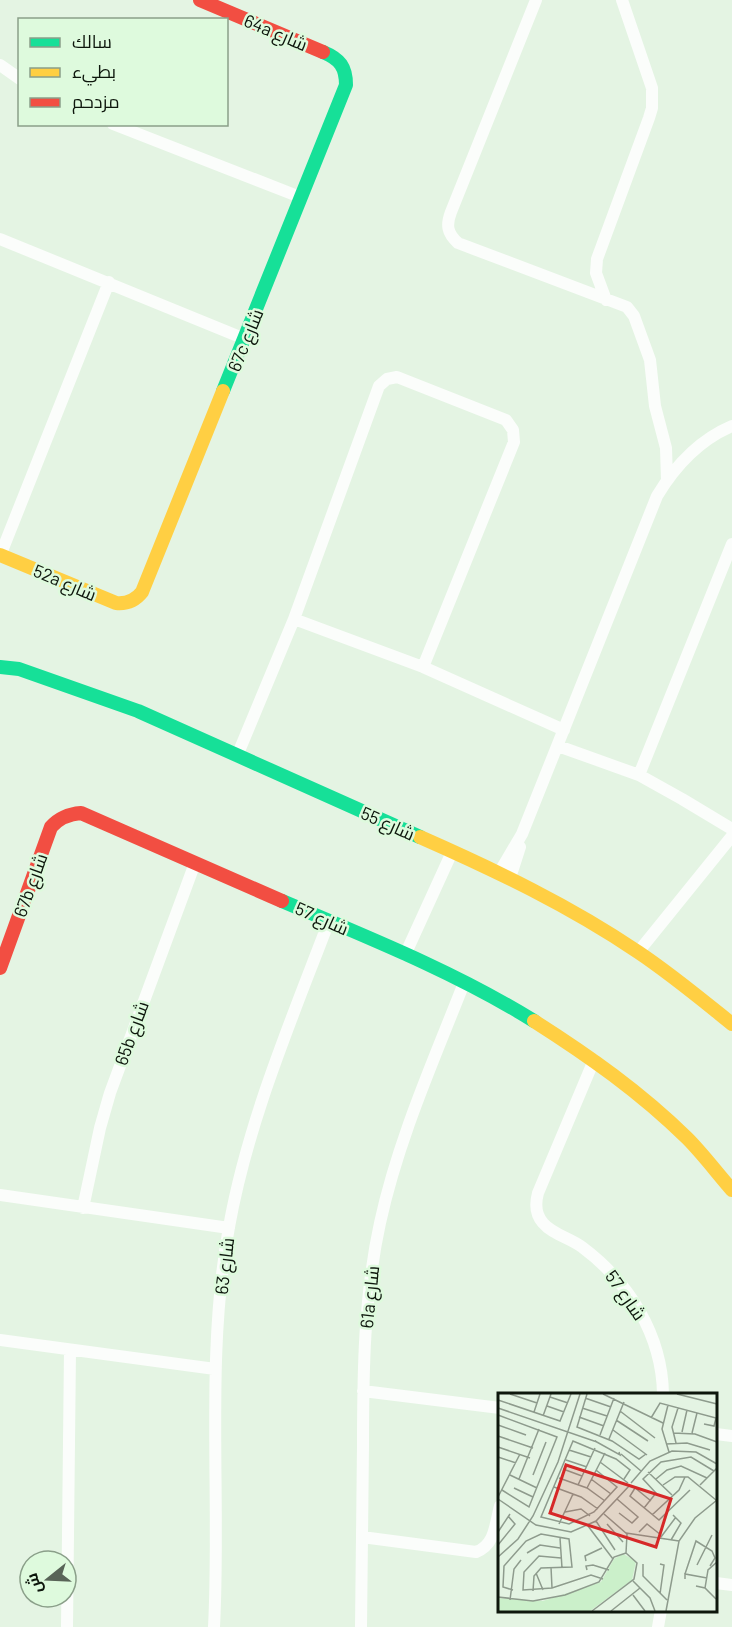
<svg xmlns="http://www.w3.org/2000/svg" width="732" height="1627" font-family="Barlow,Cairo,sans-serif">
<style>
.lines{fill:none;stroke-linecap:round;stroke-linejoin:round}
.street{stroke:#fbfdfb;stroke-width:12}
.fast{stroke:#16e098;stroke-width:14}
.slow{stroke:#ffcf43;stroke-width:14}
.jam{stroke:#f24e42;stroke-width:14}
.labels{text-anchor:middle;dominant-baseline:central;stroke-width:5;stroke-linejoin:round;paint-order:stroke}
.street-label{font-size:18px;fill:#0d160c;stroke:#defadd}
.inset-road{fill:none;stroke:#8e9b8d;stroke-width:1.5}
.view{fill:#d62828;fill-opacity:0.15;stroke:#d62828;stroke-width:3}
.inset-edge{fill:none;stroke:#0d160c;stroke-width:3}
</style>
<rect width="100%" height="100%" fill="#e4f4e3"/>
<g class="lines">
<path class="street" d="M536,0l-85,212c-5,13 -4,21 7,31l169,64 7,9 16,44 5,46 11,42 1,32
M0,65l20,14
M113,124l187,73
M0,239l245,100
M606,300l-10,-27 1,-14 52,-141 3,-10v-20l-30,-88
M0,556l109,-274
M294,619l129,48 141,63
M558,746l81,29 43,24 50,30
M237,756l57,-137 85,-233 8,-7 10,-2 109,43 7,10 1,12 -91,225
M639,775l93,-231
M499,873l23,-39 135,-338c18,-30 42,-56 75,-70
M510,878l10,-31
M639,951l93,-115
M405,955l47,-103
M594,1060l-56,133c-3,11 -3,21 5,30 9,11 27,15 39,24 47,35 80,88 81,147
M0,1195l229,33
M83,1208l17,-80 10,-35 85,-230
M0,1340l215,29
M363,1391l137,17
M716,1434l16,2
M362,1537l114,15c19,-7 19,-27 24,-46
M716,1583l16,2
M67,1627l3,-277
M214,1627c7,-133 -9,-268 15,-400 19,-106 62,-206 100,-306
M361,1627c1,-61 1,-121 2,-182 0,-74 1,-149 17,-222 18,-83 53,-161 84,-240
M658,1627l3,-17"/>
<path class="fast" d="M223,391l123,-306c0,-18 -6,-26 -23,-33
M0,667l19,2 119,42 282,126
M282,901c85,36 173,71 252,120"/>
<path class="slow" d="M0,555l116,48c11,1 19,-2 26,-11l81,-201
M420,837c75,33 150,69 218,115 33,22 63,47 94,72
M534,1021c55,35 106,71 153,117 16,16 30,35 45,52"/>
<path class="jam" d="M200,0l123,52
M0,968l51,-141c8,-9 17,-13 30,-14l201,88"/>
</g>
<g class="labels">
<g class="street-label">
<text transform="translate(276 32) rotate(23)">64a شارع</text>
<text transform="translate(245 340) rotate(-68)">67c شارع</text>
<text transform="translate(65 582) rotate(23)">52a شارع</text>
<text transform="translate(388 823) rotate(24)">شارع 55</text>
<text transform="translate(30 885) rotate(-70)">67b شارع</text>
<text transform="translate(322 918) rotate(24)">شارع 57</text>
<text transform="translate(131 1033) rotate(-70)">65b شارع</text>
<text transform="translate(224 1266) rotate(-83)">شارع 63</text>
<text transform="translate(626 1295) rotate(55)">شارع 57</text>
<text transform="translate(369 1297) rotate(-84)">61a شارع</text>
</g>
</g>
<g transform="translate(498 1393)">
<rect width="219" height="219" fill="#e4f4e3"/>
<path d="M125,161l13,7 -4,19 -42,31h-92v-13l45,3 58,-19 13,-23z" fill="#cbf0ca"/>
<path class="inset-road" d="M12,1l27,9M89,1l-10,33 35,14 27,18 7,-5M105,1l60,29M179,1l40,10M52,4l18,6M87,5l26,9M0,7l62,21 11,-27M170,12l-6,24 7,23M49,13l17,6M0,15l99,34M84,15l25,8M122,18l35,27M36,19l6,-18M0,22l59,22 -28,70 -27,-17M45,23l8,-22M81,24l25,9M153,25l9,-15 56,15 -2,8 -10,-2M118,27l32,21M0,32l28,10M115,37l34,25M184,39l5,-22M175,40l22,1 22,8M194,40l5,-20M102,42l14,-37M0,43l35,12M111,46l15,-37M97,48l25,14 -1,-3M178,50l-4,-16 6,-19M168,51l21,-1 23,7M0,54l32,11M71,57l22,7M123,61l20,17M0,64l18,6M68,67l21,7M102,69l28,21M65,76l19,7M98,77l21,17 -23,25 -25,12 -28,-7 32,-76 43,18 14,11 -6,9M150,79l24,23M12,82l27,13M35,82l13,-33M61,85l28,10 18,13M21,86l20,-50M93,86l20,15M158,86l11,-9 14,-4 26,12M133,90l19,-22 22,-10 24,1 21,12M80,92l17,-37M165,92l12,-8h13l28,23M202,92l17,-17M56,94l27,10 17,12M136,94l17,14M16,95l19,9M89,95l18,-35M137,95l-5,8 29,24 31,-30M0,104l22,-43M0,106l38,26 35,7 25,-11 34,-36M119,106l21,18 -6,6 -13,-10M146,115l12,-15 -13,-14 18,-17 30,-5 23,14M67,119l16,-3 9,7M106,121l23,20 -1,19M154,122l27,-25 6,-13M98,128l19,29M61,131l14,-30M109,131l16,18M90,133l25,33M0,139l12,-18M141,139l8,-8 14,11M128,140l53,8M163,144l15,-20M62,145l2,30M173,147l10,-17 -8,-8M0,152l17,-21 -7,-8M29,160l13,-8 20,3M0,164l20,-18 15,-23 25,-54 22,-68M63,165l-22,-2 -15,16 -1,18 29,-2 39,-13 12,4M88,168l-1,-5 17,-8M145,171v12l24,24M162,171l4,1 -4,29M199,172l15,-30M53,174l1,21M89,177l-1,-4 7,-1 16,5M38,180l7,17M187,181l11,-33 16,10 3,7 -5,8M187,186v-5l22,4M135,188l17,17 5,13M198,193l9,2 11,11M207,195l3,-18 9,-8M15,197l-10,-3 1,-21 22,-25 15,-7 28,5 3,28 -31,1 -7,8 -1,15M135,202l12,16M0,204l35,4 32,-6 34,-13 15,-25 12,-4M12,207l4,-31 7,-9M94,218l42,-32 3,-16 -11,-10M113,218l29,-23M168,218l13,-70 16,-23 22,-18"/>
<path class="view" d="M68,72l105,34 -15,48 -106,-34z"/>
<rect width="219" height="219" class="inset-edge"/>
</g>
<rect x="18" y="18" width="210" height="108" fill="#defadd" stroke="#8a9f89" stroke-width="1.5"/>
<rect x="30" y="38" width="30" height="9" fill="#16e098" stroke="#8a9f89" stroke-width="1.5"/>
<text x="72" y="48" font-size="18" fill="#0d160c">سالك</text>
<rect x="30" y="68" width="30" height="9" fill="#ffcf43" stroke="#8a9f89" stroke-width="1.5"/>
<text x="72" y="78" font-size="18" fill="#0d160c">بطيء</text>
<rect x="30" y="98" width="30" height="9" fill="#f24e42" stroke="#8a9f89" stroke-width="1.5"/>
<text x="72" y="108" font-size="18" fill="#0d160c">مزدحم</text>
<g transform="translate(48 1579) rotate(252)"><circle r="28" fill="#defadd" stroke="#8a9f89" stroke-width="1.5"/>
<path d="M0-4.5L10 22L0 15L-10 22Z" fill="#586457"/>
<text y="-9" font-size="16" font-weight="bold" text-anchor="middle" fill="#0d160c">ش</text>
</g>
</svg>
